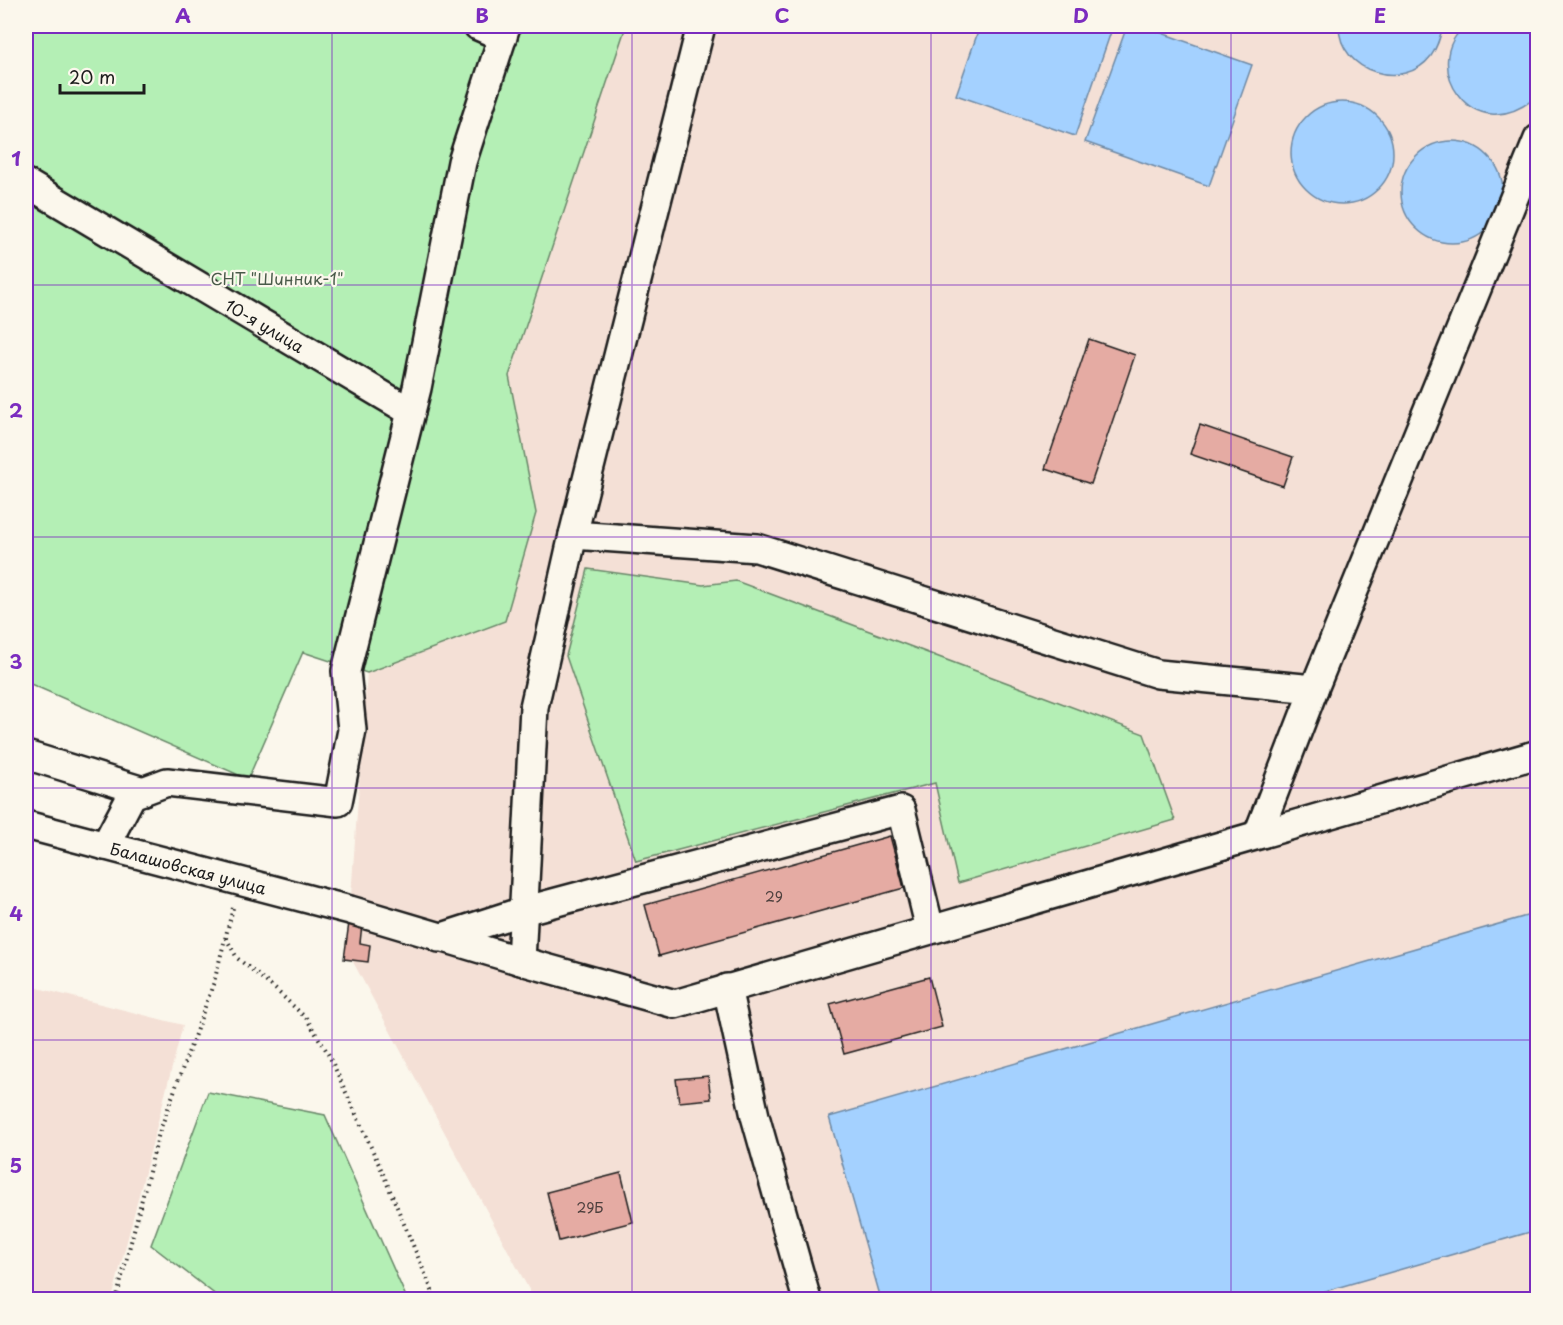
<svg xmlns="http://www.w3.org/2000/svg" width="1563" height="1325" font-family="'Playpen Sans',sans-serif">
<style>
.built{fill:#f4e0d6}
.green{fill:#b4efb5;stroke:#688668;stroke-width:1.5}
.water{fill:#a4d1ff;stroke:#6e89a4;stroke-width:1.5}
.building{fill:#e5aba3;stroke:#1c1c1c;stroke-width:1.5}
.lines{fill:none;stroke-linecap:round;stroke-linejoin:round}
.minor-casing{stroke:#1c1c1c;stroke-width:32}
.path{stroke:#1c1c1c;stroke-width:4;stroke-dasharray:1.5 4.5;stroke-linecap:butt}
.minor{stroke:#fbf7ec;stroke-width:27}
.grid{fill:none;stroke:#7b2cbf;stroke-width:1.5;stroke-opacity:0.55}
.labels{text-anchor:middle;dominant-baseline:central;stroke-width:4.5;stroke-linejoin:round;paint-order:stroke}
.number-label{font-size:14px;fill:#4e403e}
.park-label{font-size:16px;fill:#4a5b4a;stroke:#fbf7ec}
.street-label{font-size:16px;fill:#1c1c1c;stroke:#fbf7ec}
.neatline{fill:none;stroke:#7b2cbf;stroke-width:2}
.grid-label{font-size:20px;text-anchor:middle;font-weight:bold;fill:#7b2cbf}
</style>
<rect width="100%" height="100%" fill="#fbf7ec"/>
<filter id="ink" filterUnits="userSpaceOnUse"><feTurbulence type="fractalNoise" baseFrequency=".0167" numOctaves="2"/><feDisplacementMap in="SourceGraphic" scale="12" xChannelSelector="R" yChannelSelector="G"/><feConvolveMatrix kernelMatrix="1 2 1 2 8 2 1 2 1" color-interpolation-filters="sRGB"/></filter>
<g filter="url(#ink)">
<path class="built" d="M626,26h911v1273h-1003l-182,-339 -8,-1 6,-49 17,-237 138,-52 31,-108 -27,-136z
M26,985l157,40 -71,274h-86z"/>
<path class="green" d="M26,26h600l-117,350 27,137 -31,108 -138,52 -64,-21 -55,127 -222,-97z
M588,569l115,16 33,-4 408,153 31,86 -217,63 -23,-100 -299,78 -70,-205z
M208,1092l117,23 82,184h-186l-70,-54z"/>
<path class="water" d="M980,26h133l-38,110 -119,-41z
M1127,26h15l110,39 -43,121 -124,-44z
M1339,26h104c-3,11 -5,20 -12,30 -27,36 -92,16 -92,-30z
M1466,26h64l6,5 1,65c-66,57 -119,-35 -71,-70z
M1291 153a51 51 0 1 1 102 0a51 51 0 1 1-102 0Z
M1401 192a51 51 0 1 1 102 0a51 51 0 1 1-102 0Z
M1537,913v317l-239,69h-417l-52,-182z"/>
<path class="building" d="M1089,339l46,16 -44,129 -46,-15z
M1200,425l93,32 -10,29 -93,-32z
M890,836l14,52 -245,68 -14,-51z
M349,923l13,1 -2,19 10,2 -2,17 -24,-3z
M929,977l13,50 -98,27 -14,-50z
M708,1076l3,23 -32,3 -3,-23z
M621,1173l12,49 -74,19 -12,-49z"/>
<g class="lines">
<g class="minor-casing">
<g id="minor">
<path d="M478,26l25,11"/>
<path id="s1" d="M26,183l385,229"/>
<path d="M573,535l184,13 401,126 156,15"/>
<path d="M26,755l117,36"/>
<path id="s2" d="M26,825l324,85 171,51 154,43 863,-250"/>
<path d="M1258,834l56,-145 224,-550"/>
<path d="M105,846l27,-51 35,-13 171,20 14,-72 -6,-59 71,-283 45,-226 44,-136"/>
<path d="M439,938l84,-27 378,-101 29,119"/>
<path d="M521,961l13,-254 39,-172 128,-509"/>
<path d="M727,988l28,128 52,184"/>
</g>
</g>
<path class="path" d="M226,938l11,20 37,30 32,30 22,35 53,116 55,131
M116,1300l43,-167 55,-151 19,-74"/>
<use href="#minor" class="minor"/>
</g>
</g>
<path class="grid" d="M332,26v1274M632,26v1274M931,26v1274M1231,26v1274M26,285h1512M26,537h1512M26,788h1512M26,1040h1512"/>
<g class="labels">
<g class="number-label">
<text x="774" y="896">29</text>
<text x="590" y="1207">29Б</text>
</g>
<g class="park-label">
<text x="277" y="278">СНТ "Шинник-1"</text>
</g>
<g class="street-label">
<text stroke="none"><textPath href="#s1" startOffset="278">10-я улица</textPath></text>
<text stroke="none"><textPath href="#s2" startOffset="168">Балашовская улица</textPath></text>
</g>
</g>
<rect width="1563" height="1325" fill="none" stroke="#fbf7ec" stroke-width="66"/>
<path d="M60 84v9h84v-9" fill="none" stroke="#1c1c1c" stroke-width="3"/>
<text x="69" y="84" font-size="18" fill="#1c1c1c" stroke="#fbf7ec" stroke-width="4.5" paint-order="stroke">20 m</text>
<rect x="33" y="33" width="1497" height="1259" class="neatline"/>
<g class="grid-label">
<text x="183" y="23">A</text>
<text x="482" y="23">B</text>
<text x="782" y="23">C</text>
<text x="1081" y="23">D</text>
<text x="1380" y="23">E</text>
<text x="16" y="166">1</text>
<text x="16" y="418">2</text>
<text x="16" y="669">3</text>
<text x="16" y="921">4</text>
<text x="16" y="1173">5</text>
</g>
</svg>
